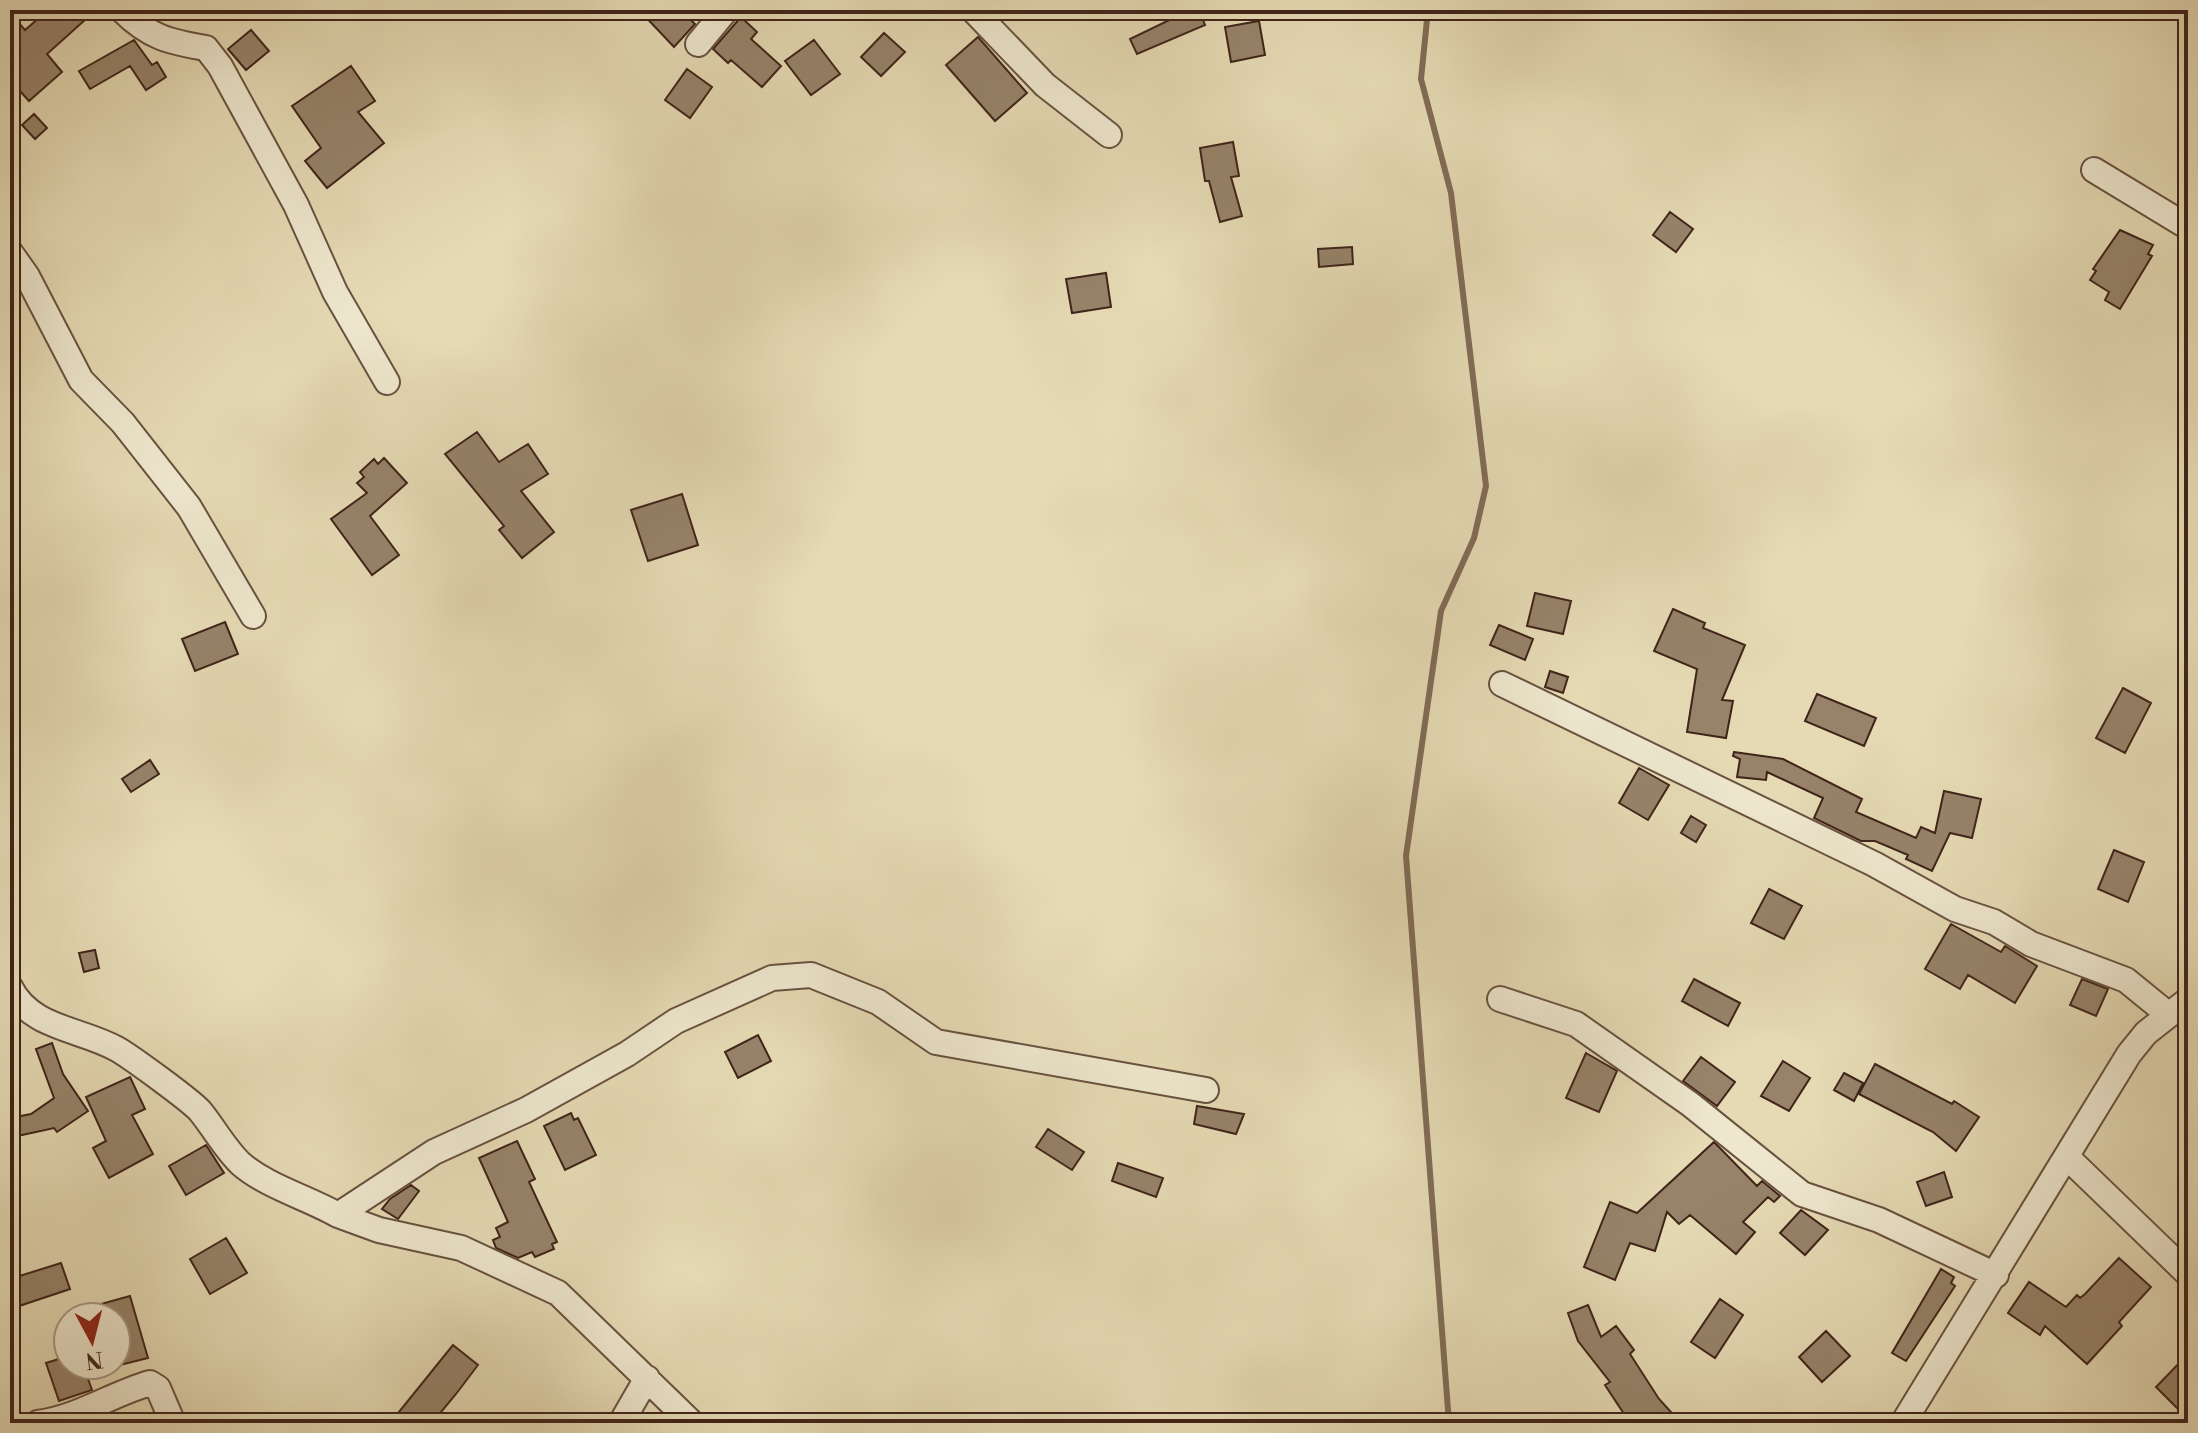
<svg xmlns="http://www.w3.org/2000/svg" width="2198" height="1433" font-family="'Libre Bodoni',serif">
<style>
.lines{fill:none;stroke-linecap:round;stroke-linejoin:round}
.stream{stroke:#816c57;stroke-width:6}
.building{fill:#96836a;stroke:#40241a;stroke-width:2}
.minor-casing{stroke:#695240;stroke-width:28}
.minor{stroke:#eee7ce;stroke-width:24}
</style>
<rect width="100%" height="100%" fill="#e5dab4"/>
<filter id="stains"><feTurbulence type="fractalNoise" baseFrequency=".0025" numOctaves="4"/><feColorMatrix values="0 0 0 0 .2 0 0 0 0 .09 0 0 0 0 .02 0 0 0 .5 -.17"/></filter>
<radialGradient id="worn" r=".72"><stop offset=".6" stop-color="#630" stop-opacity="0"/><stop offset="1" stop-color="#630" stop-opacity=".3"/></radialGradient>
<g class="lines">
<path class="stream" d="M1428,10l-7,69 30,114 35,293 -12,52 -33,73 -35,245 43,567"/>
</g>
<path class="building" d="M48,10h48l-49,44 15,18 -33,29 -19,-21v-67l15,17z
M639,10h42l14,14 -21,23z
M1190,10h9l6,15 -68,29 -7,-15z
M741,17l16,15 -6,7 30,27 -19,21 -31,-27 -3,3 -15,-14z
M1259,21l6,34 -34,7 -6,-35z
M251,30l18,21 -23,19 -18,-21z
M884,33l21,19 -24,24 -20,-19z
M978,37l49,56 -32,28 -49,-56z
M134,40l18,25 5,-3 9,15 -20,13 -16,-24 -40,23 -11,-18z
M814,40l26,34 -29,21 -26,-34z
M351,66l24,35 -17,11 26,31 -57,45 -22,-27 16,-13 -29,-42z
M687,69l25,18 -22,31 -25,-18z
M34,114l13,14 -12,11 -13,-14z
M1233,142l6,34 -8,1 11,39 -22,6 -11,-41h-4l-5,-33z
M1670,212l23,17 -17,23 -23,-17z
M2120,230l33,15 -5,9 4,2 -32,53 -15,-9 4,-8 -19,-12 6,-9 -3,-2z
M1352,247l1,17 -34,3 -1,-18z
M1106,273l5,34 -39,6 -6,-34z
M477,432l22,30 29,-18 20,30 -27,17 33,41 -32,26 -23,-28 5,-4 -59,-72z
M384,458l23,25 -37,33 29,39 -27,20 -41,-56 36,-26 -10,-10 7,-6 -4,-5 14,-13 4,5z
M682,494l16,51 -50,16 -17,-51z
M1535,593l36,8 -8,33 -36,-8z
M1673,609l32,14 -2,5 42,17 -23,55 11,1 -7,37 -39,-6 10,-63 -43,-18z
M225,622l13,32 -43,17 -13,-32z
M1499,625l34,14 -8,21 -35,-15z
M1550,671l18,6 -5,16 -18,-6z
M2123,688l28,15 -26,50 -29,-15z
M1817,694l59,24 -12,28 -59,-25z
M1734,752l49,7 79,40 -6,13 60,26 5,-11 14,6 9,-42 37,8 -9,39 -22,-5 -18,38 -26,-12 2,-4 -33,-14h-14l-47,-23 9,-20 -56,-26 -1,8 -29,-3 3,-18 -7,-3z
M150,760l9,14 -28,18 -9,-13z
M1639,768l30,17 -21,35 -29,-17z
M1691,816l15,9 -10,17 -15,-9z
M2114,850l30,12 -16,40 -30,-13z
M1769,889l33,17 -18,33 -33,-16z
M1951,924l50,28 4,-6 32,20 -22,37 -47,-28 -8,14 -35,-20z
M95,950l4,18 -15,4 -5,-19z
M1694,979l46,24 -12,23 -46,-25z
M2082,979l26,10 -12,27 -26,-11z
M758,1035l13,26 -33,17 -13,-26z
M52,1043l11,31 25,37 -31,21 -3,-4 -41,9 -3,-19 21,-4 23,-16 -18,-49z
M1586,1053l31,18 -18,41 -33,-14z
M1701,1057l34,25 -18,24 -34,-25z
M1783,1061l27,17 -21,33 -28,-15z
M1875,1064l77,40 2,-3 25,16 -23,34 -23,-19 -74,-38z
M1844,1073l19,10 -9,18 -20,-11z
M130,1077l15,32 -13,6 21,39 -44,24 -16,-30 13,-7 -20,-44z
M1197,1106l47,8 -8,20 -42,-10z
M571,1113l3,7 4,-2 18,37 -31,15 -21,-44z
M1048,1129l36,23 -12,18 -36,-23z
M517,1141l18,38 -6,3 28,60 -5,2 2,5 -19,8 -3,-5 -14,6 -22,-10 -3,-8 7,-3 -4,-9 12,-6 -29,-64z
M1714,1142l43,44 5,-5 18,15 -6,6 -6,-5 -25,25 12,10 -19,22 -46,-39 -11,9 -12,-12 -12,39 -25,-8 -15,37 -31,-13 26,-65 27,11z
M206,1145l18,28 -38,22 -17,-29z
M1118,1163l45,15 -7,19 -44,-16z
M1944,1172l8,25 -26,9 -9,-24z
M411,1185l8,6 -21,28 -16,-10 8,-10z
M1801,1210l27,20 -23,25 -25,-22z
M226,1238l21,35 -37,21 -20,-35z
M2119,1258l32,29 -32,35 3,4 -35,38 -42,-38 -5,9 -32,-22 21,-31 37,25 11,-12 3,3 5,-4z
M61,1263l9,26 -60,20v-30z
M1941,1269l13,8 -3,6 4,3 -49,75 -14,-8z
M130,1296l18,62 -32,8v-49h-43l-1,-5z
M1720,1299l23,16 -28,43 -24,-16z
M1588,1305l13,32 15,-11 18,24 -4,4 29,45 22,24h-51l-25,-38 5,-3 -32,-41 -10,-28z
M1826,1331l24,25 -28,26 -23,-25z
M453,1345l25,20 -22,29 -24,29h-42z
M2188,1354v65l-32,-32z
M68,1356v9h15l9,25 -33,11 -13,-38z"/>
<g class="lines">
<g class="minor-casing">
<path id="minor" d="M122,10c27,27 47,32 84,38l14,18 76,139 39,87 52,90
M973,10l72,75 64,50
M698,44l28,-34
M2094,170l94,57
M10,252l17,24 54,104 42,43 66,84 64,109
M1502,684l372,180 81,45 39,13 37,22 95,36 43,35
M10,987c21,42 69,41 107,62 14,8 73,51 83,62 14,17 25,38 41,53 27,23 65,33 97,51
M1500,999l76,25 114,80 112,90 77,26 117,55
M2068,1158l120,116
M38,1423c39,-5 74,-29 112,-40l8,5 15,35
M621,1423l26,-45
M692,1423l-134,-130 -97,-45 -82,-18 -41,-15 96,-63 92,-42 101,-56 49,-33 96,-43 39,-3 67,27 58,40 270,48
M1903,1423l226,-369 17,-21 42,-33"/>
</g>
<use href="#minor" class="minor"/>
</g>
<rect width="2198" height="1433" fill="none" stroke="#e5dab4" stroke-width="40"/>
<rect x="12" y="12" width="2174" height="1409" fill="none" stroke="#40241a" stroke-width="4"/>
<rect x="20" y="20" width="2158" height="1393" fill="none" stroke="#40241a" stroke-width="2"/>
<g transform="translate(92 1341) rotate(173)"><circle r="38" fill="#eee7ce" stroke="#a89986" stroke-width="2"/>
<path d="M0-6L14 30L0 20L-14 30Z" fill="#8f2418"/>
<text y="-12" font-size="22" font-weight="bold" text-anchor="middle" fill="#40241a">N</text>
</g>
<rect width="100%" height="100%" filter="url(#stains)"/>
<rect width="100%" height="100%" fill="url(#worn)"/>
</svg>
